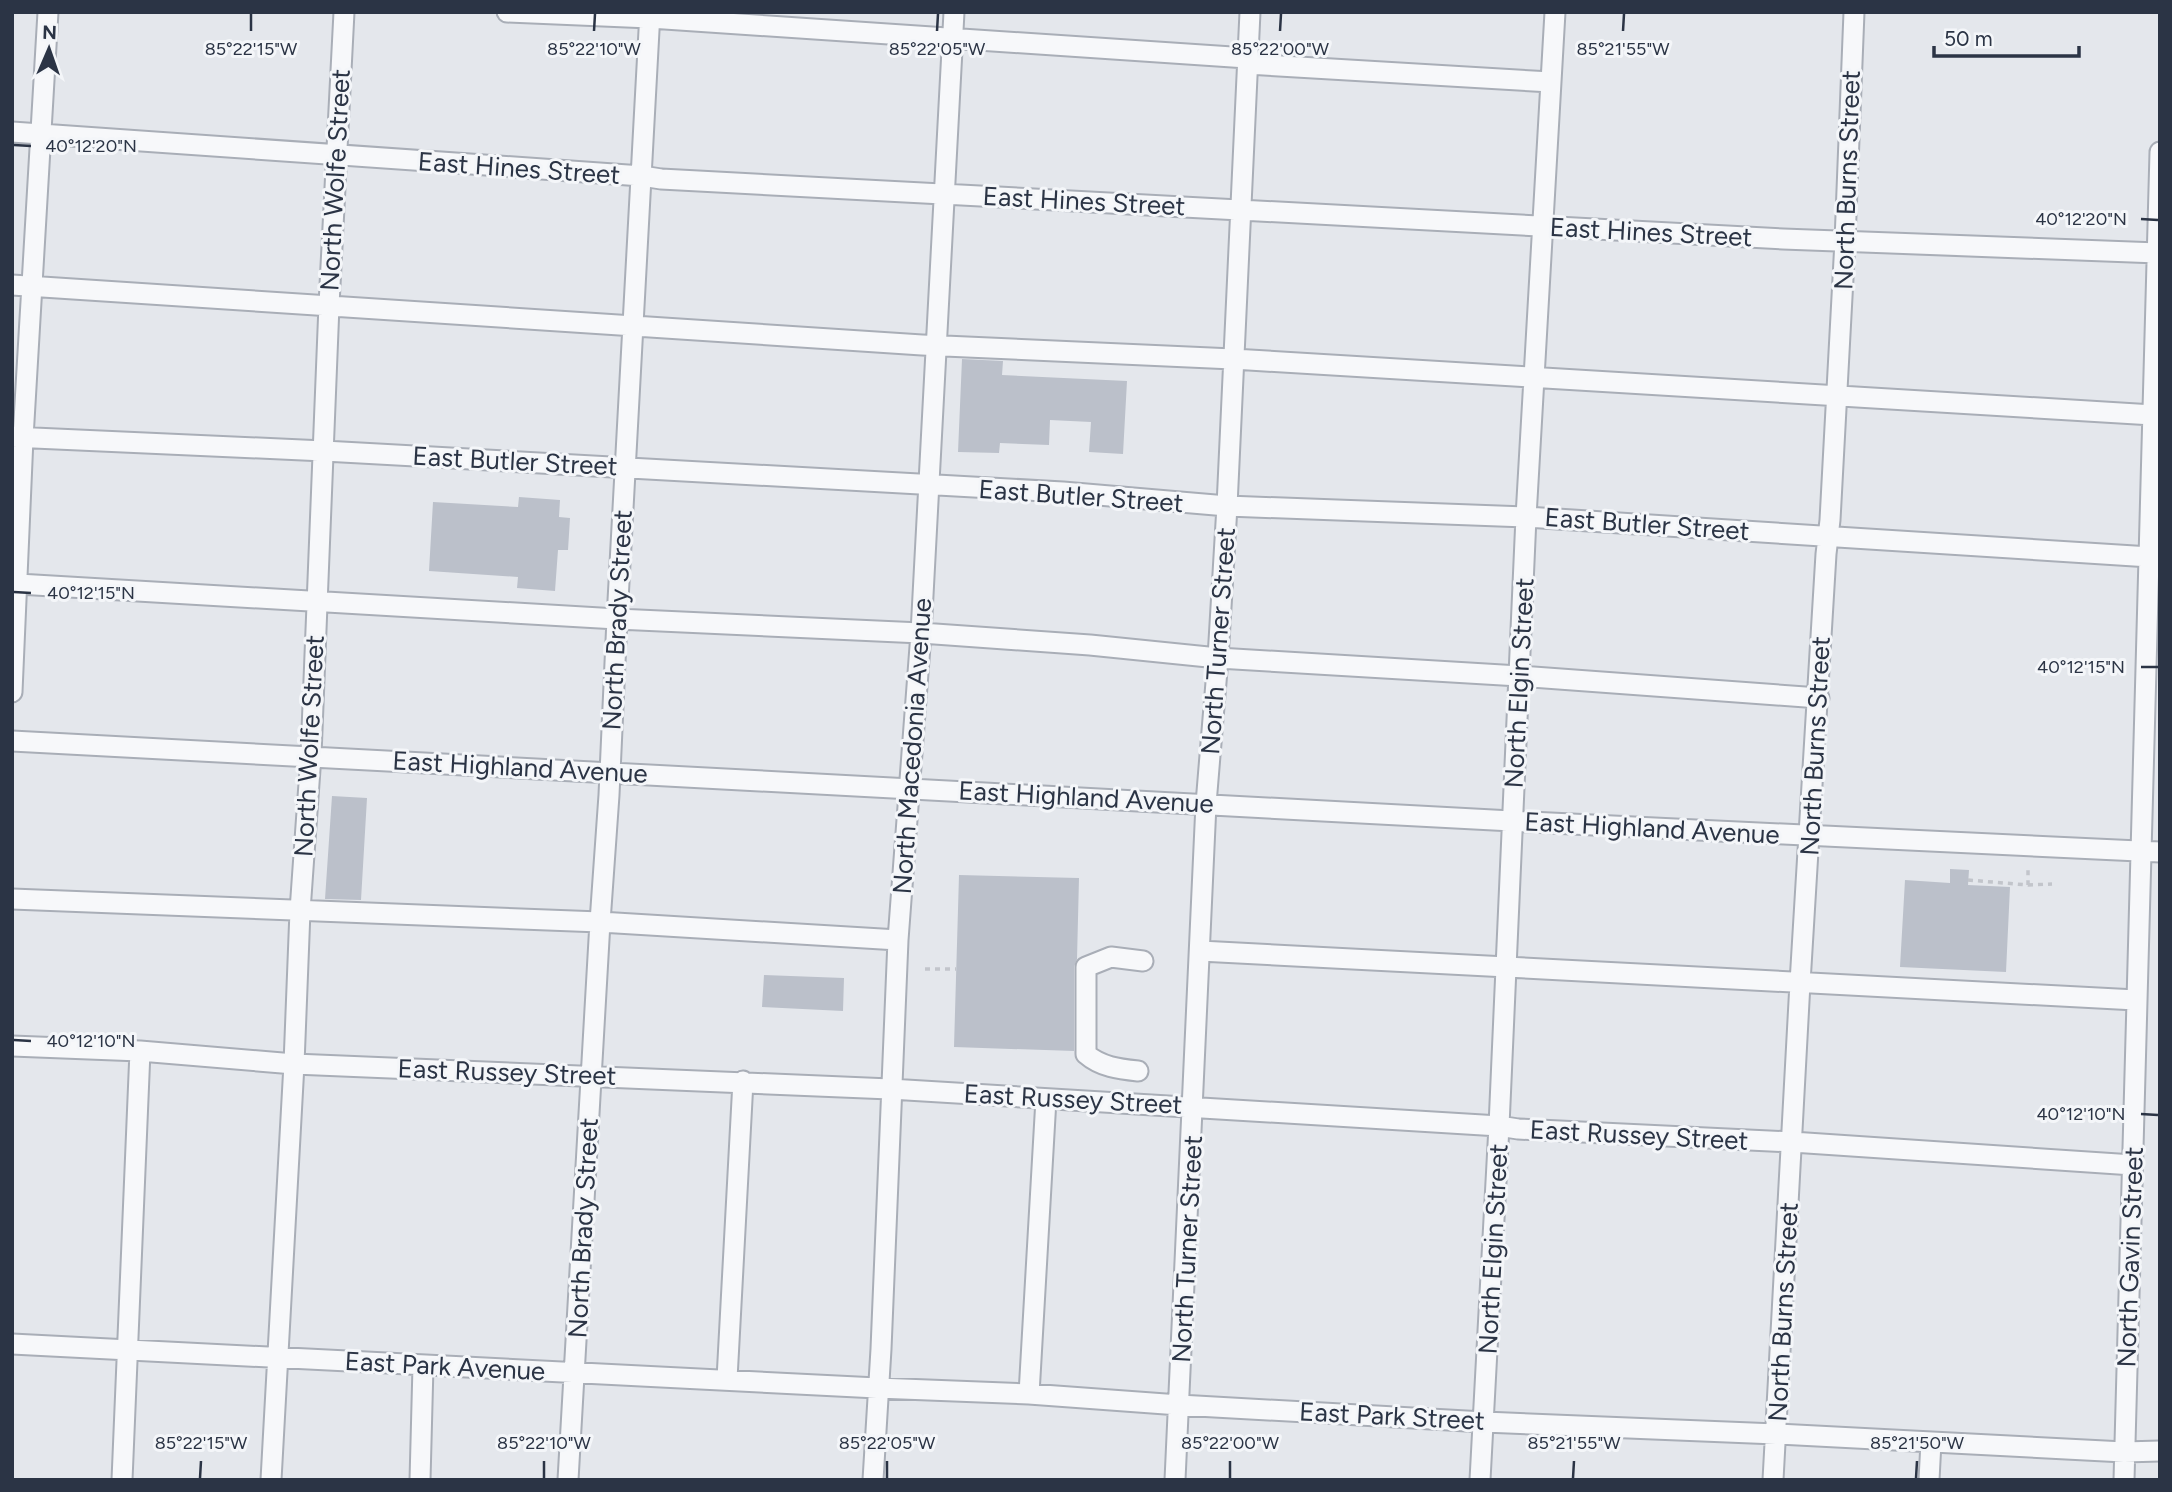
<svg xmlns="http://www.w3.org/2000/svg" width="2172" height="1492" font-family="Figtree,sans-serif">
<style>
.building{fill:#bbc0ca}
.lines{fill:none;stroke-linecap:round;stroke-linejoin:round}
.minor-casing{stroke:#a9aeb7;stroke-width:23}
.path{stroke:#c2c5cb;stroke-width:3.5;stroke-dasharray:5 5;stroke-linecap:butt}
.minor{stroke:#f7f8fa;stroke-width:19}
.ticks{fill:none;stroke:#2b3445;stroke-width:2.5}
.labels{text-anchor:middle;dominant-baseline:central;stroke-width:6;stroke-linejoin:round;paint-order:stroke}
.street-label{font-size:26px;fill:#2b3445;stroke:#f4f6f9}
.ticks-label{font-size:18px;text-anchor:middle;fill:#2b3445;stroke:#f4f6f9;stroke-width:6;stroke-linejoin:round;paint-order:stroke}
</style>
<rect width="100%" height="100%" fill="#e4e7ec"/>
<path class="building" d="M962,359l41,2 -1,14 125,6 -4,73 -34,-2 2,-30 -41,-2 -1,25 -49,-2 -1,10 -41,-1z
M519,497l41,3 -1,17 11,1 -2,32h-10l-3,41 -38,-3 1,-11 -89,-6 4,-69 85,5z
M332,796l35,2 -6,102 -36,-1z
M1950,869l19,1 -1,15 42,2 -4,85 -106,-5 5,-87 45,3z
M959,875l120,3 -2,81 -3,8v84l-120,-4z
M764,975l80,3 -1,33 -81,-4z"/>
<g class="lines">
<g class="minor-casing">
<path id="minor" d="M507,12l143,6 597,40
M1247,64l304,18
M12,132l630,44 19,3 1122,60 375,14
M12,285l910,60 311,14 920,56
M12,437l312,14 739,41 164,14 299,11 624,40
M18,584l599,35 304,14 169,12 128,13 301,18 300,22
M12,692l11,-254 25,-426
M12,741l1518,81 630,30
M12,899l588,23 298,18
M1200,951l936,49
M12,1046l128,5 154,13 596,25 609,37 19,3 274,13 341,23
M1138,1071c-19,-2 -37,-4 -52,-17v-87l25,-10 32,4
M12,1344l865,44 152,6 150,11 305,17 292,12 348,18 36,-1
M727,1379l16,-298
M1029,1394l17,-295
M122,1480l18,-429
M271,1480l23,-416 6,-153 11,-156 18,-450 15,-293
M420,1480l3,-114
M568,1480l32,-558 9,-127 8,-176 33,-607
M873,1480l8,-131 17,-409 23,-307 33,-621
M1175,1480l31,-676 12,-146 9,-152 23,-494
M1480,1480l19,-354 27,-609 29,-505
M1773,1480l27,-497 26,-429 4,-34 15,-279 9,-229
M1929,1480l2,-38
M2124,1480l36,-1328"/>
</g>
<path class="path" d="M1968,880l60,5v-16
M2028,885l24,-1
M925,969h31"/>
<use href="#minor" class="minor"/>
</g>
<path class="ticks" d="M251,31v-17M594,31l1,-17M937,31l1,-17M1280,31l1,-17M1623,31l1,-17M14,145l17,1M2141,219l17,1M14,592l17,1M2141,667h17M14,1040l17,1M2141,1114l17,1M200,1478l1,-17M544,1478v-17M887,1478v-17M1230,1478v-17M1573,1478l1,-17M1916,1478l1,-17"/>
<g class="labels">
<g class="street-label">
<text transform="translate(519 168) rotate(4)">East Hines Street</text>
<text transform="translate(335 180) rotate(-87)">North Wolfe Street</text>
<text transform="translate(1847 180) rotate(-88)">North Burns Street</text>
<text transform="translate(1084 201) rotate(3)">East Hines Street</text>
<text transform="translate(1651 232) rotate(3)">East Hines Street</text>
<text transform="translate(515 461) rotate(3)">East Butler Street</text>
<text transform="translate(1081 496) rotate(4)">East Butler Street</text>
<text transform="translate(1647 524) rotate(4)">East Butler Street</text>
<text transform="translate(617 620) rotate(-87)">North Brady Street</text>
<text transform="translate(1218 641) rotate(-86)">North Turner Street</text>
<text transform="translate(1519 683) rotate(-87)">North Elgin Street</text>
<text transform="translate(309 746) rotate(-87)">North Wolfe Street</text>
<text transform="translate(912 746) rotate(-86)">North Macedonia Avenue</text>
<text transform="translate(1815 746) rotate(-87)">North Burns Street</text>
<text transform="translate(520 767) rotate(3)">East Highland Avenue</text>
<text transform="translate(1086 797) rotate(3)">East Highland Avenue</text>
<text transform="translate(1652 828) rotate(3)">East Highland Avenue</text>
<text transform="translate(507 1072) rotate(2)">East Russey Street</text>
<text transform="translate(1073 1099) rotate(3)">East Russey Street</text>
<text transform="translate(1639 1135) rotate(3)">East Russey Street</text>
<text transform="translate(583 1228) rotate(-87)">North Brady Street</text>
<text transform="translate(1187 1249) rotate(-87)">North Turner Street</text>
<text transform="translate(1493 1249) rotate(-87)">North Elgin Street</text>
<text transform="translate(2130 1257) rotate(-88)">North Gavin Street</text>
<text transform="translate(1783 1312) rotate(-87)">North Burns Street</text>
<text transform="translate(445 1366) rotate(3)">East Park Avenue</text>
<text transform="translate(1392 1416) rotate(3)">East Park Street</text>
</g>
</g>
<g class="ticks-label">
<text x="251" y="55">85°22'15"W</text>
<text x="594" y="55">85°22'10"W</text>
<text x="937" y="55">85°22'05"W</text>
<text x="1280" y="55">85°22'00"W</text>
<text x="1623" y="55">85°21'55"W</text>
<text x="91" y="152">40°12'20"N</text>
<text x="2081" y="225">40°12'20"N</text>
<text x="91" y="599">40°12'15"N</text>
<text x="2081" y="673">40°12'15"N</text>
<text x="91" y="1047">40°12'10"N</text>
<text x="2081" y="1120">40°12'10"N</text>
<text x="201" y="1449">85°22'15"W</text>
<text x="544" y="1449">85°22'10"W</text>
<text x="887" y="1449">85°22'05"W</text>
<text x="1230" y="1449">85°22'00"W</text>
<text x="1574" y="1449">85°21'55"W</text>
<text x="1917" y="1449">85°21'50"W</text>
</g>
<rect width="2172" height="1492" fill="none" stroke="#2b3445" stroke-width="28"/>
<g transform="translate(49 49) rotate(2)" stroke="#f4f6f9" stroke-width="5" paint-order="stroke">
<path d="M0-5L12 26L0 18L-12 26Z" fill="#2b3445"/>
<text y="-10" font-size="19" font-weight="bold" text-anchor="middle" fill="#2b3445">N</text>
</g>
<path d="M1934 46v10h145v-10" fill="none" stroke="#2b3445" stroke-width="3.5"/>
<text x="1944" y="46" font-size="21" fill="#2b3445" stroke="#f4f6f9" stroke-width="5" paint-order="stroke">50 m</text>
</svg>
